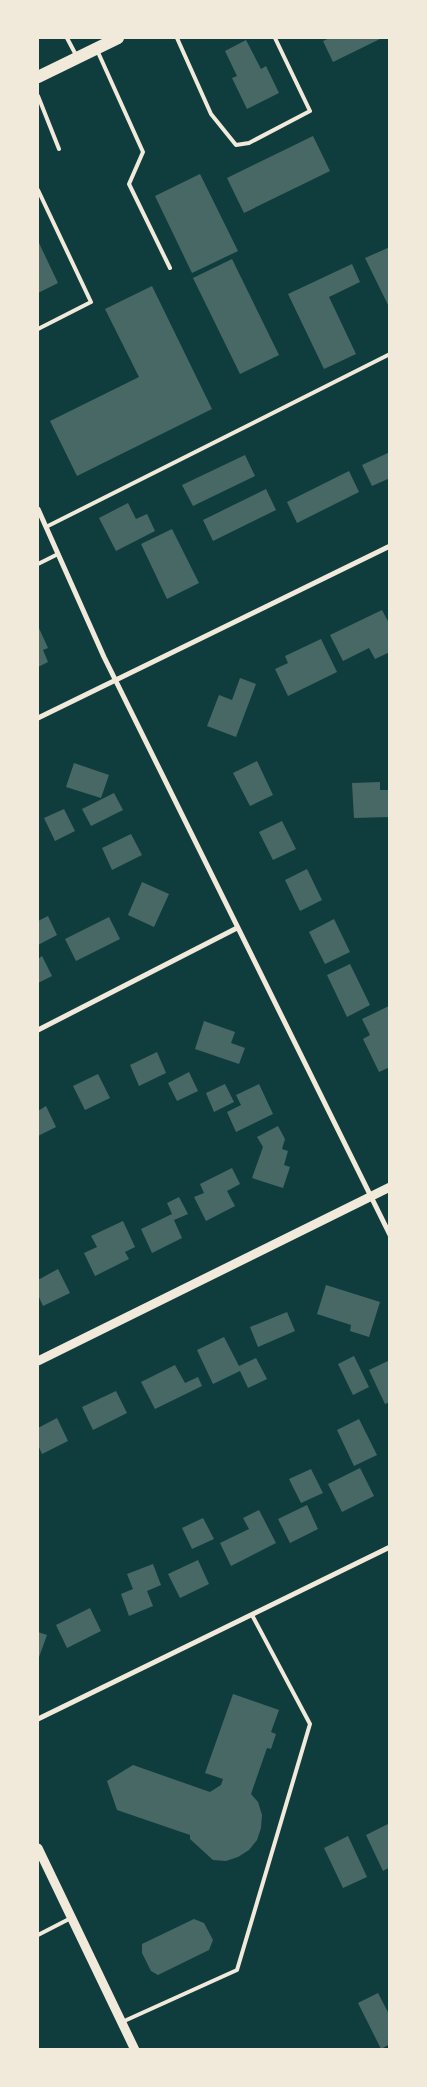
<svg xmlns="http://www.w3.org/2000/svg" width="427" height="2087" font-family="'Open Sans',sans-serif">
<style>
.building{fill:#486865}
.lines{fill:none;stroke-linecap:round;stroke-linejoin:round}
.service{stroke:#f1e9da;stroke-width:4}
.minor{stroke:#f1e9da;stroke-width:5}
.tertiary{stroke:#f1e9da;stroke-width:9}
.primary{stroke:#f1e9da;stroke-width:12}
</style>
<rect width="100%" height="100%" fill="#0f3d3e"/>
<path class="building" d="M330,38h52l-49,24 -10,-21z
M246,40l15,29 5,-3 13,27 -32,16 -15,-31 5,-2 -12,-25z
M313,136l17,35 -86,42 -17,-35z
M200,174l38,77 -46,22 -37,-77z
M38,241l20,42 -20,10z
M390,247v62l-25,-51z
M232,259l47,96 -39,19 -47,-96z
M352,264l8,18 -31,15 27,57 -32,15 -36,-75z
M152,286l60,123 -135,67 -27,-55 89,-44 -34,-68z
M390,452v26l-18,8 -10,-21z
M245,455l10,21 -62,30 -11,-21z
M349,471l10,21 -62,31 -10,-21z
M266,489l10,21 -63,31 -10,-21z
M128,503l8,16 11,-5 8,17 -39,20 -17,-33z
M172,529l27,54 -32,16 -26,-55z
M382,610l8,15v27l-15,7 -6,-11 -26,13 -13,-26z
M38,626l10,22 -5,2 5,12 -10,5z
M321,639l16,33 -49,24 -13,-27 13,-6 -3,-7z
M240,678l16,6 -20,53 -29,-11 12,-31 13,5z
M257,761l16,34 -23,11 -17,-33z
M74,763l35,12 -8,23 -35,-11z
M380,782v8h10v27l-36,1 -2,-35z
M114,793l9,17 -32,16 -9,-17z
M64,809l11,22 -20,10 -11,-23z
M282,821l14,28 -23,11 -14,-28z
M131,834l11,21 -30,15 -10,-22z
M307,869l15,31 -22,11 -15,-31z
M142,882l27,12 -15,33 -26,-12z
M48,916l9,19 -19,10v-24z
M109,917l11,22 -44,22 -11,-22z
M334,919l16,33 -25,12 -16,-32z
M42,956l10,20 -14,7v-24z
M350,964l20,41 -23,12 -20,-42z
M389,1006l1,61 -11,5 -16,-33 7,-4 -8,-16z
M204,1021l31,11 -4,11 14,5 -6,16 -44,-15z
M157,1052l9,21 -27,13 -9,-21z
M189,1072l9,19 -21,10 -9,-18z
M98,1074l12,24 -25,12 -12,-24z
M225,1084l9,18 -20,10 -8,-19z
M259,1084l14,30 -37,18 -9,-20 14,-7 -5,-10z
M46,1106l10,21 -18,9v-25z
M278,1126l7,13 -3,10 6,2 -4,14 6,2 -7,21 -31,-10 11,-31 -6,-10z
M232,1168l8,16 -13,7 8,15 -29,15 -12,-24 10,-4 -4,-9z
M179,1197l9,17 -14,6 8,18 -30,15 -11,-24 31,-15 -5,-11z
M123,1221l12,26 -10,5 4,7 -34,17 -11,-23 13,-6 -6,-11z
M58,1269l12,24 -27,13 -5,-11v-15z
M326,1285l54,17 -11,35 -19,-6 1,-6 -34,-11z
M287,1312l8,19 -37,16 -8,-20z
M224,1337l15,29 17,-8 11,21 -19,9 -8,-17 -27,13 -16,-34z
M354,1356l15,31 -16,8 -15,-31z
M390,1360v42l-5,2 -16,-34z
M175,1365l10,18 13,-6 4,9 -47,23 -14,-27z
M116,1391l11,22 -34,17 -11,-23z
M57,1418l11,23 -26,13 -4,-9v-17z
M359,1419l18,36 -23,11 -17,-36z
M360,1468l14,28 -32,16 -14,-28z
M311,1469l12,24 -22,10 -12,-24z
M307,1505l11,24 -28,14 -12,-24z
M259,1510l17,33 -45,23 -11,-23 29,-14 -6,-11z
M203,1518l11,21 -22,10 -10,-21z
M198,1560l11,24 -29,14 -12,-24z
M153,1564l8,21 -14,6 6,15 -24,10 -8,-22 12,-5 -6,-15z
M90,1608l11,23 -34,17 -11,-23z
M38,1632l9,3 -9,25z
M233,1694l46,16 -8,22 5,2 -5,15 -4,-1 -16,46 7,8 4,13 -1,13 -4,12 -8,10 -11,7 -12,4 -13,-1 -23,-21v-4l-73,-25 -10,-29 26,-16 77,27 11,-7 2,-6 -18,-6z
M390,1823v44l-7,4 -17,-36z
M348,1836l19,41 -24,11 -19,-40z
M194,1919l10,4 9,17 -4,10 -51,25 -7,-4 -9,-18v-9z
M378,1993l12,23v28l-9,5 -23,-46z"/>
<g class="lines">
<path class="service" d="M67,38l9,17
M177,38l34,76 25,31 13,-2 61,-32 -35,-73
M97,50l46,102 -14,32 41,84
M38,96l21,53
M38,190l53,112 -53,27
M46,527l344,-173
M38,564l20,-10
M38,1935l33,-17
M122,2022l115,-52 73,-246 -58,-109"/>
<path class="minor" d="M38,509l66,148 286,578
M38,718l352,-172
M38,1030l199,-102
M38,1719l352,-172"/>
<path class="tertiary" d="M38,1361l352,-174
M38,1848l97,202"/>
<path class="primary" d="M38,77l80,-39"/>
</g>
<rect width="427" height="2087" fill="none" stroke="#f1e9da" stroke-width="78"/>
</svg>
